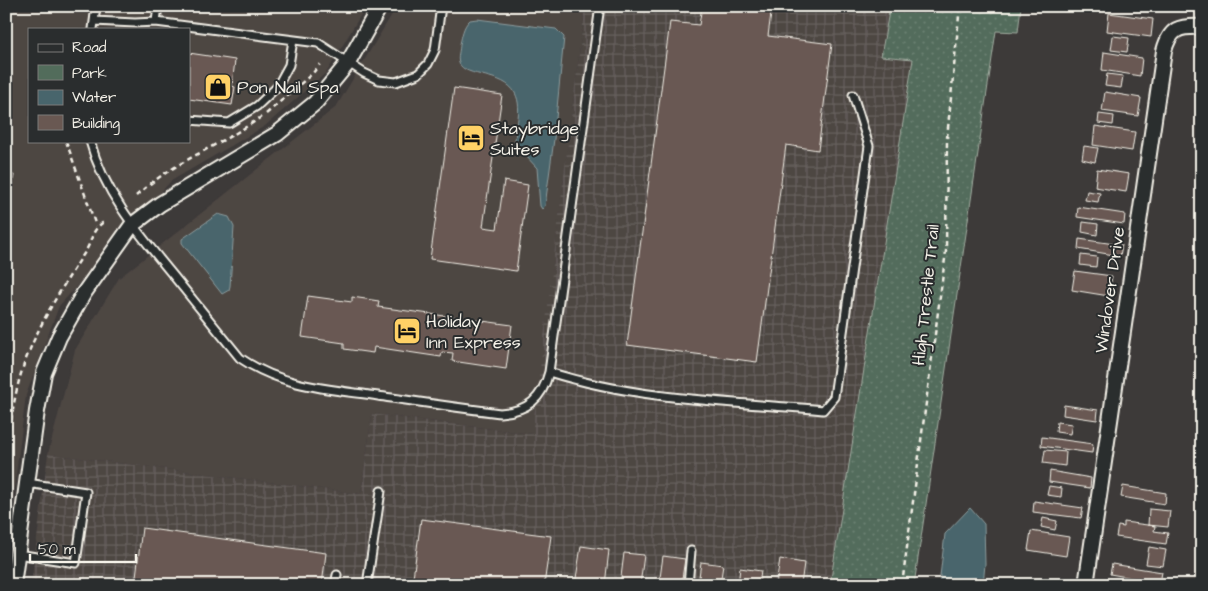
<svg xmlns="http://www.w3.org/2000/svg" width="1208" height="591" font-family="'Architects Daughter',sans-serif">
<style>
.built{fill:#4d4643;fill-rule:evenodd}
.industrial{fill:url(#industrial-grid)}
.green{fill:url(#green-dots);stroke:#a3aea2}
.water{fill:#48656c;stroke:#8d9d9e}
.building{fill:#695852;stroke:#f4f1e8}
.lines{fill:none;stroke-linecap:round;stroke-linejoin:round}
.service-casing{stroke:#f4f1e8;stroke-width:11}
.minor-casing{stroke:#f4f1e8;stroke-width:18}
.path{stroke:#f4f1e8;stroke-width:2.5;stroke-dasharray:5 4;stroke-linecap:butt}
.service{stroke:#2a2d2e;stroke-width:7}
.minor{stroke:#2a2d2e;stroke-width:14}
.labels{text-anchor:middle;dominant-baseline:central;stroke-width:4;stroke-linejoin:round;paint-order:stroke}
.poi-label{font-size:18px;fill:#f4f1e8;stroke:#2a2d2e;text-anchor:start}
.street-label{font-size:18px;fill:#f4f1e8;stroke:#2a2d2e}
</style>
<defs>
<pattern id="industrial-grid" width="8" height="8" patternUnits="userSpaceOnUse" patternTransform="scale(1.25)"><rect width="8" height="8" fill="#4d4643"/><path d="M0 4h8M4 0v8" fill="none" stroke="#67615e"/></pattern>
<pattern id="green-dots" width="8" height="8" patternUnits="userSpaceOnUse" patternTransform="scale(1.25)"><rect width="8" height="8" fill="#526c5b"/><path d="M2 2h.1M6 6h.1" fill="none" stroke="#6c8173" stroke-width="1.8" stroke-linecap="round"/></pattern>
</defs>
<rect width="100%" height="100%" fill="#3d3a39"/>
<filter id="ink" filterUnits="userSpaceOnUse"><feTurbulence type="fractalNoise" baseFrequency=".02" numOctaves="2"/><feDisplacementMap in="SourceGraphic" scale="10" xChannelSelector="R" yChannelSelector="G"/><feConvolveMatrix kernelMatrix="1 2 1 2 8 2 1 2 1" color-interpolation-filters="sRGB"/></filter>
<g filter="url(#ink)">
<path class="built" d="M6,6h360l-39,66 -62,54 -94,55 -112,125 -33,89 -20,159zM29,29h160v112h-160z
M397,6h188l-52,428 -161,-20 -11,80 -313,-40 27,-104 44,-72 217,-171z"/>
<path class="industrial" d="M585,6h305l-9,50 32,3 -83,526h-799l17,-131 313,40 11,-80 160,20z"/>
<path class="green" d="M890,6h131l-3,26 -22,-1 -82,554h-84l83,-526 -32,-3z"/>
<path class="water" d="M477,19l79,10 8,8 -10,102 -9,67 -3,3 -2,-3 -3,-38 -11,-12 -11,-6c-2,-18 9,-40 0,-57 -11,-21 -50,-15 -56,-30 -2,-5 1,-13 1,-19 2,-8 3,-18 10,-24z
M218,214l11,3 5,10 -4,59 -1,4 -7,4 -40,-51v-4z
M970,508l14,16 1,40 -2,21h-44l6,-51z"/>
<path class="building" d="M702,6h70l-4,30 64,8 -14,106 -32,-5 -29,217 -130,-17 43,-323 29,3z
M1109,13l44,6 -2,18 -44,-6z
M1113,36l16,2 -2,14 -16,-2z
M1104,52l38,6 -2,18 -38,-6z
M189,53l46,7 -3,26 3,1 -3,18 -43,-6z
M1107,74l16,2 -2,12 -16,-2z
M454,88l48,7 -19,132 14,2 7,-48 24,4 -12,86 -86,-12z
M1105,92l36,6 -3,18 -36,-5z
M1099,114l15,2 -1,9 -15,-2z
M1095,126l40,6 -3,19 -39,-6z
M1084,146l14,2 -3,14 -13,-3z
M1097,169l32,5 -3,18 -31,-5z
M6,174l8,1 -8,51z
M1087,191l13,2 -2,9 -13,-2z
M1078,207l47,7 -1,10 -47,-7z
M1083,222l15,2 -1,11 -15,-3z
M1079,239l43,6 -2,11 -42,-7z
M1081,255l16,2 -1,10 -16,-2z
M1075,271l37,5 -3,20 -37,-6z
M308,296l44,6v-5l27,4 -1,6 134,18 -6,44 -54,-8 1,-8 -11,-1 -1,5 -67,-10 -1,6 -29,-4v-6l-42,-6z
M1064,405l34,5 -1,10 -34,-5z
M1057,422l15,2 -2,10 -14,-2z
M1042,437l51,7 -1,9 -51,-7z
M1045,450l21,2 -1,14 -22,-3z
M1050,471l41,7 -1,10 -41,-6z
M1049,486l13,2 -1,9 -14,-2z
M1123,486l43,7 -1,11 -44,-7z
M1034,501l49,7 -2,10 -48,-6z
M1149,509l21,2 -2,16 -20,-2z
M1043,518l14,3 -2,9 -14,-3z
M421,519l130,17 -7,49h-132z
M1124,522l31,4 -1,5 14,2 -2,11 -50,-7 2,-11 6,1z
M142,528l184,25 -4,32h-187z
M1031,531l38,6 -3,19 -38,-6z
M581,546l28,4 -4,35h-30z
M1149,547l17,3 -3,16 -17,-2z
M624,553l20,2 -4,30h-20z
M663,556l22,3 -4,26h-22z
M780,559l24,4 -3,22h-25z
M701,562l22,3 -3,20h-22z
M1112,564l50,8 -2,11 -50,-9z
M740,568l21,3 -2,14h-21z
M1019,580l21,3 -1,2h-21z"/>
<g class="lines">
<g class="service-casing">
<path id="service" d="M94,21l41,2 21,-1 162,21 46,30 15,7 17,2 22,-8 10,-10 7,-14 6,-44
M156,22l2,-16
M93,29l3,-23
M189,120l40,3 28,-17 20,-19 12,-22 4,-25
M90,141c14,52 49,93 82,133 23,28 45,56 68,84 42,29 89,31 138,38 41,6 81,12 122,17 28,-2 42,-14 49,-41l51,-366
M549,372c88,28 183,30 274,38l11,-13 35,-251 -16,-51
M17,554l59,9 10,-71 -59,-9
M335,585l2,-10
M367,585l14,-94
M688,585l3,-34"/>
</g>
<g class="minor-casing">
<path id="minor" d="M13,585l24,-174 7,-38 15,-36 25,-44 48,-68 28,-21 117,-70 38,-31 33,-40 32,-57
M1086,585l78,-534c6,-23 15,-25 38,-24"/>
</g>
<path class="path" d="M266,114l47,-41 7,-9
M66,141l30,85
M136,196c36,-34 86,-51 125,-79
M6,456c5,-33 8,-66 20,-97 15,-39 37,-73 59,-107 9,-14 5,-21 20,-31
M902,585l44,-334 1,-113 13,-132"/>
<use href="#service" class="service"/>
<use href="#minor" class="minor"/>
</g>
</g>
<defs>
<g id="shop-square" transform="scale(1.4375)"><rect x="-9" y="-9" width="18" height="18" rx="4" fill="#ffd166" stroke="#2a2d2e"/><path d="M-5-2.5h2.3a2.7 3.5 0 0 1 5.4 0H5L5.5 6h-11ZM-1.5-2.5h3a1.5 2.3 0 0 0-3 0Z" fill="#111"/></g>
<g id="hotel-square" transform="scale(1.4375)"><rect x="-9" y="-9" width="18" height="18" rx="4" fill="#ffd166" stroke="#2a2d2e"/><path d="M-6-4.5h1.5V1H6V5H4.5V3h-9V5H-6ZM-4 0a1.8 1.8 0 1 1 3.6 0ZM.5 0V-2.5h3Q6-2.5 6 0Z" fill="#111"/></g>
</defs>
<g fill-rule="evenodd">
<use href="#shop-square" x="218" y="87"/>
<use href="#hotel-square" x="471" y="138"/>
<use href="#hotel-square" x="407" y="331"/>
</g>
<g class="labels">
<g class="poi-label">
<text x="237" y="87">Pon Nail Spa</text>
<text x="490" y="128">Staybridge<tspan x="490" dy="21">Suites</tspan></text>
<text x="426" y="321">Holiday<tspan x="426" dy="21">Inn Express</tspan></text>
</g>
<g class="street-label">
<text transform="translate(1110 290) rotate(-82)">Windover Drive</text>
<text transform="translate(926 295) rotate(-84)">High Trestle Trail</text>
</g>
</g>
<rect width="1208" height="591" fill="none" stroke="#2a2d2e" stroke-width="25"/>
<rect x="12" y="12" width="1183" height="566" fill="none" stroke="#f4f1e8" stroke-width="2" filter="url(#ink)"/>
<rect x="28" y="28" width="162" height="115" fill="#2a2d2e" stroke="#7b7b78"/>
<rect x="38" y="44" width="25" height="8" fill="#2a2d2e" stroke="#7b7b78"/>
<text x="72" y="52" font-size="15" fill="#f4f1e8">Road</text>
<rect x="38" y="65" width="25" height="15" fill="#526c5b" stroke="#7b7b78"/>
<text x="72" y="78" font-size="15" fill="#f4f1e8">Park</text>
<rect x="38" y="90" width="25" height="15" fill="#48656c" stroke="#7b7b78"/>
<text x="72" y="102" font-size="15" fill="#f4f1e8">Water</text>
<rect x="38" y="115" width="25" height="15" fill="#695852" stroke="#7b7b78"/>
<text x="72" y="128" font-size="15" fill="#f4f1e8">Building</text>
<path d="M30 554v8h106v-8" fill="none" stroke="#f4f1e8" stroke-width="2.5"/>
<text x="38" y="554" font-size="15" fill="#f4f1e8" stroke="#2a2d2e" stroke-width="4" paint-order="stroke">50 m</text>
</svg>
